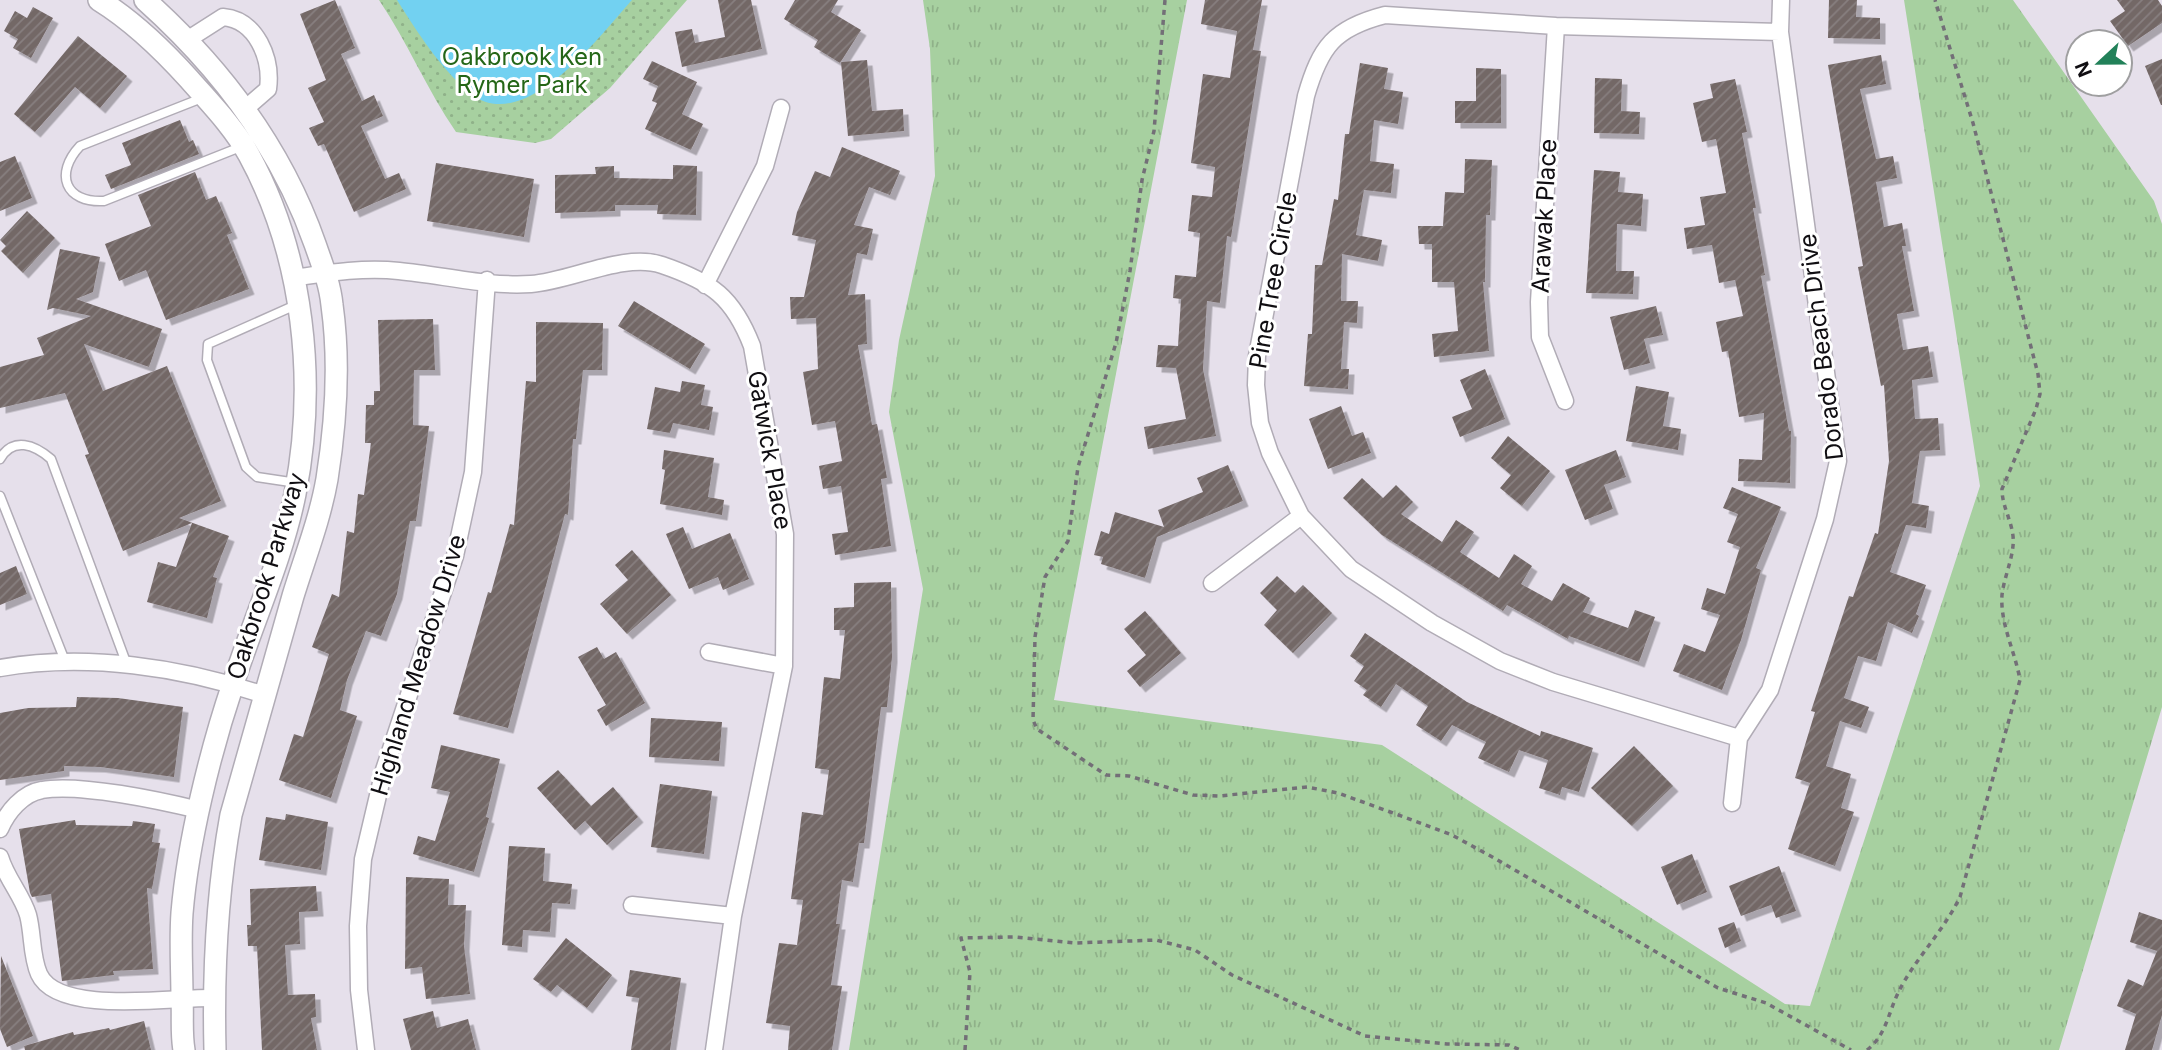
<svg xmlns="http://www.w3.org/2000/svg" width="2162" height="1050" font-family="Inter,sans-serif">
<style>
.grass{fill:url(#grass-tufts)}
.park{fill:url(#park-dots)}
.water{fill:#72d1f1}
.building{fill:url(#building-hatch);filter:url(#shadow)}
.lines{fill:none;stroke-linecap:round;stroke-linejoin:round}
.service-casing{stroke:#b1acb6;stroke-width:11}
.minor-casing{stroke:#b1acb6;stroke-width:19}
.tertiary-casing{stroke:#b1acb6;stroke-width:24}
.path{stroke:#736f77;stroke-width:3.5;stroke-dasharray:5 5;stroke-linecap:butt}
.service{stroke:#fff;stroke-width:8}
.minor{stroke:#fff;stroke-width:16}
.tertiary{stroke:#fff;stroke-width:21}
.labels{text-anchor:middle;dominant-baseline:central;stroke-width:6;stroke-linejoin:round;paint-order:stroke}
.park-label{font-size:24px;fill:#246617;stroke:#fff}
.street-label{font-size:24px;fill:#100e12;stroke:#fff}
</style>
<defs>
<pattern id="grass-tufts" width="24" height="20" patternUnits="userSpaceOnUse" patternTransform="scale(1.75)"><rect width="24" height="20" fill="#a7d0a0"/><path d="M3 7l-1-3M5 7V3M7 7l1-3M15 17l-1-3M17 17v-4M19 17l1-3" fill="none" stroke="#8fb189"/></pattern>
<pattern id="park-dots" width="8" height="8" patternUnits="userSpaceOnUse" patternTransform="scale(1.75)"><rect width="8" height="8" fill="#a7d0a0"/><path d="M2 2h.1M6 6h.1" fill="none" stroke="#8fb189" stroke-width="1.8" stroke-linecap="round"/></pattern>
<pattern id="building-hatch" width="6" height="6" patternUnits="userSpaceOnUse" patternTransform="scale(1.75)"><rect width="6" height="6" fill="#736766"/><path d="M-1 1l2-2M0 6l6-6M5 7l2-2" fill="none" stroke="#877f7f"/></pattern>
<filter id="shadow"><feDropShadow dx="5.5" dy="5.5" stdDeviation="0" flood-color="#0004"/></filter>
</defs>
<rect width="100%" height="100%" fill="#e6e0eb"/>
<path class="grass" d="M923,0h264l-133,700 328,45 403,259 25,2 170,-520 -76,-486h109l141,201 8,23v483l-103,343h-1210l74,-461 -34,-177 10,-72 36,-164 -5,-127z"/>
<path class="park" d="M379,0h308l-77,88 -59,51 -16,4 -79,-11c-29,-42 -48,-89 -77,-132z"/>
<path class="water" d="M397,0h235c-31,34 -108,138 -162,93 -30,-25 -52,-60 -73,-93z"/>
<path class="building" d="M335,0l20,48 -14,6 21,47 12,-6 9,21 -22,10 24,53 14,-6 7,16 -52,23 -30,-68 -6,2 -9,-18 15,-6 -16,-34 18,-8 -26,-66z
M718,0h33l11,49 -80,18 -7,-35 17,-3 3,14 30,-6z
M795,0h43l-7,12 30,18 -21,33 -26,-16 4,-7 -34,-21z
M1205,0h57l-9,50 8,1 -30,186 -4,-1 -7,67 -13,-2 -4,68 13,67 -68,13 -4,-22 42,-8 -10,-51 -20,-1 2,-22 20,1 3,-47 -8,-1 2,-23 21,2 4,-44 -12,-2 4,-36 20,2 3,-30 -24,-4 12,-89 27,4 7,-47 -36,-7z
M1829,0h28l-1,17 24,1v21l-52,-1z
M2117,0h41l4,6v17l-34,23 -18,-25 15,-10z
M33,7l20,11 -22,40 -18,-10 5,-9 -14,-8 11,-20 12,7z
M78,36l49,40 -27,32 -25,-21 -40,45 -21,-18z
M1881,55l5,29 -26,5 16,70 17,-3 4,22 -21,4 8,45 18,-4 4,23h-4l12,65 -17,3 6,36 25,-4 5,31 -21,3 3,39 23,-1 2,32 -20,1 -8,52 17,3 -3,22 -20,-3 -16,47 36,13 -10,29 3,2 -7,17 -24,-11 -12,39 -18,-5 -14,42 25,9 -8,21 -21,-7 -14,45 25,8 -10,34 13,4 -19,54 -47,-17 22,-66 -15,-5 20,-66 -4,-1 38,-115 4,1 22,-64 3,1 11,-73 -5,-76 -3,1 -23,-119 5,-1 -35,-201z
M2162,59v46h-1l-16,-39z
M867,60l5,51 31,-2 1,22 -56,5 -7,-74z
M652,61l45,21 -15,32 21,10 -12,26 -46,-21 12,-26 -5,-2 6,-15 -15,-7z
M1360,63l28,5 -4,21 19,3 -5,32 -24,-4 -4,41 24,3 -3,29 -27,-3 -8,45 26,5 -4,21 -36,-7 -1,47h17l-1,22 -13,-1 -3,47h8l-1,20 -44,-3 4,-52h4l3,-69h7l12,-66 4,1 7,-66h4z
M1476,68l25,1v54h-46v-22h21z
M1595,78l27,1 -1,32 19,1 -1,22 -45,-1z
M1735,79l12,53 -5,1 14,75h-3l12,67 -4,1 28,155h2l-1,52 -52,-2 1,-22 23,1 2,-47 -25,4 -11,-66 -6,1 -6,-30 27,-6 -8,-36 -16,3 -7,-38 -25,4 -3,-21 21,-3 -5,-28 26,-4 -10,-54 -14,3 -9,-39 20,-5 -3,-14z
M180,120l9,22 4,-2 6,14 -88,35 -6,-14 26,-10 -9,-22z
M842,147l58,24 -10,24 -21,-8 -15,38 19,4 -6,26 -10,-2 -9,42 17,-1 2,50 -9,1 14,80 5,-1 10,54 -6,1 10,67 -56,9 -3,-21 16,-2 -7,-46 -18,3 -4,-23 23,-5 -7,-40 -23,4 -9,-53 15,-3 -2,-51 -25,1 -1,-22h14l12,-57 -24,-5 5,-23 18,-41 15,6z
M15,156l17,42 -32,13v-49z
M1465,159l27,1 -2,55h-4l-1,67h-2l6,69 -55,6 -2,-23 26,-3 -4,-49h-22v-38h-13l-1,-18h25l2,-34 19,1z
M436,163l98,16 -10,58 -97,-16z
M673,165l24,1 -1,49 -39,-1 1,-9h-43v6l-60,2v-38l41,-1 -1,-7 19,-1v12l59,1z
M1594,170l26,2 -2,20 25,2 -2,32 -24,-2 -1,47h18l-1,23 -47,-1z
M195,172l11,28 10,-4 16,37 -5,2 22,54 -83,31 -20,-50 -27,11 -14,-37 46,-18 -13,-31z
M27,211l28,27 -32,35 -22,-22 5,-5 -6,-6z
M60,249l40,8 -7,35 -17,7 86,30 -13,38 -65,-23 19,47 64,-25 54,135 -42,17 50,18 -16,41 4,1 -10,40 -60,-16 11,-40 18,5 16,-44 -69,28 -38,-96 4,-1 -24,-61 -65,15v-41l44,-12 -7,-17 54,-22 -38,-8 -6,2z
M634,301l71,43 -15,25 -72,-43z
M1656,306l7,29 -19,4 6,24 -26,7 -14,-53z
M433,319l2,51h-21l-1,55 16,1 -13,95h-6l-13,73 -16,42 -15,-5 -19,49 -7,30 17,6 -26,82 -52,-18 15,-46 9,3 26,-83 -17,-7 20,-53 7,3 8,-66 7,2 4,-39 6,1 7,-52h-6l1,-38h8v-14h6l-2,-71z
M536,322l67,1 -1,47h-19l-7,69h-3l-5,76 -3,-1 -57,214 -55,-14 35,-122 3,1 19,-69 4,1 12,-144 10,1z
M1485,369l20,50 -45,18 -8,-20 20,-8 -12,-29z
M682,381l23,4 -4,20 12,2 -4,23 -36,-7 -3,10 -23,-4 8,-42 25,5z
M1636,386l33,6 -6,34 18,3 -3,21 -52,-9z
M1341,406l11,30 11,-4 8,21 -43,16 -19,-50z
M1508,436l42,35 -28,35 -22,-18 11,-13 -20,-17z
M664,450l50,8 -6,39 16,3 -2,15 -62,-11 5,-34 -3,-1z
M1616,450l10,27 -22,8 9,24 -28,11 -20,-50z
M1228,465l15,36 -86,36 -12,41 -44,-14 2,-7 -9,-2 7,-24 8,3 6,-22 49,15 -6,-17 45,-18 -6,-14z
M1362,478l21,20 13,-13 17,17 -12,12 41,28 14,-22 18,12 -14,20 39,26 15,-24 18,12 -11,18 31,17 11,-18 27,15 -7,14 45,16 7,-18 20,7 -16,45 -70,-26 -1,3 -61,-34 -4,6 -121,-76 -39,-37z
M1732,487l49,20 -25,61 5,2 -20,70 -19,50 -49,-19 11,-27 21,8 15,-37 -19,-6 6,-21 18,6 15,-47 -13,-5 11,-28 -15,-6z
M683,527l9,22 38,-16 19,46 -26,11 -5,-13 -29,12 -23,-55z
M632,550l39,45 -44,39 -27,-30 28,-24 -13,-15z
M16,566l11,28 -27,11v-32z
M1277,576l18,17 8,-8 29,28 -39,40 -29,-28 13,-15 -17,-17z
M891,582l1,75 -5,50h-6l-17,136h-5l-6,39 -11,-2 -6,44h4l-9,61 11,1 -10,64h-44l2,-24 -24,-3 13,-80 18,2 6,-45 -12,-1 11,-87 21,3 6,-45 -14,-2 9,-91 16,2 5,-49h-11v-22l20,-1v-24z
M1145,611l36,42 -41,34 -13,-16 19,-16 -22,-26z
M1365,633l102,69 73,34 1,-5 52,17 -14,44 -17,-5 -2,8 -21,-7 9,-28 -29,-10 -10,22 -31,-14 8,-16 -34,-17 -11,16 -25,-16 12,-19 -32,-22 -15,23 -18,-12 4,-5 -13,-9 10,-15 -14,-10z
M597,647l7,12 12,-7 29,51 -39,23 -9,-16 9,-5 -28,-48z
M77,697l41,1 65,9 -9,70 -74,-10 -36,-1v5l-64,9v-67l28,-5 48,-1z
M651,718l71,4 -3,39 -70,-4z
M441,745l59,14 -14,58 3,1 -15,54 -61,-18 5,-18 17,5 15,-49 -19,-4z
M1634,746l39,40 -41,40 -41,-38z
M558,770l33,36 22,-19 25,30 -31,28 -22,-24 -10,9 -38,-42z
M660,784l52,7 -8,63 -53,-7z
M286,814l42,8 -7,48 -62,-10 7,-43 19,3z
M75,820l1,5 56,1 1,-5 22,3 -3,18 8,1 -8,46 -5,-1 6,81 -40,2 1,4 -52,6 -11,-87 -19,3 -2,-4 -11,-64z
M509,846l36,2 -2,33 29,3 -2,20 -18,-1 -2,29 -27,-2 -1,17 -20,-2z
M1692,854l15,38 -30,13 -16,-38z
M1779,866l17,45 -20,7 -5,-13 -30,11 -12,-30z
M406,877l43,2 -1,26h18l-2,41 6,48 -44,5 -4,-32 -17,2z
M316,886l2,25 -19,1 1,32 -15,1 3,50 27,-1 1,23 -5,1 6,32h-55l-5,-104h-9l-1,-21h4l-1,-36z
M2139,912l23,8v95l-10,35h-27l11,-36 -19,-8 11,-27 15,7 14,-35 -27,-9z
M1734,922l7,19 -16,7 -7,-20z
M566,938l46,37 -25,33 -30,-23 -6,7 -18,-13z
M1,956l32,80 -26,11 -7,-18z
M630,970l51,8 -11,72h-39l8,-52 -13,-2z
M433,1011l4,17 31,-9 8,31h-65l-8,-31z
M144,1021l7,29h-126l-1,-4 49,-14 1,3 35,-7 1,2z"/>
<g class="lines">
<g class="service-casing">
<path id="service" d="M202,98l-122,48c-26,28 -15,57 24,55l139,-55
M0,459c13,-23 35,-14 51,0l76,206
M297,483l-40,-6 -11,-10 -39,-107 1,-16 90,-40
M0,496l65,165"/>
</g>
<g class="minor-casing">
<path id="minor" d="M1556,26l-17,276 1,35 25,64
M187,40l36,-23c34,3 49,42 45,72l-22,19
M293,278c34,-5 71,-11 106,-7 43,4 89,16 132,13 40,-3 94,-32 131,-19 50,17 71,32 90,81l33,188 -1,132 -51,250 -19,134
M705,285l60,-119 16,-58
M1212,583l89,-67
M709,652l75,14
M0,668c87,-15 181,-1 264,27
M1739,738l-186,-56 -53,-21 -68,-38 -81,-54 -50,-53 -31,-63 -10,-30 -4,-38 1,-29 49,-260c14,-49 28,-68 79,-81l171,11 224,6
M1732,803l7,-65 31,-48 55,-171 13,-58 -58,-429 1,-32
M0,829c7,-17 23,-36 42,-39 37,-7 120,11 157,20
M0,857c6,21 22,38 28,58 5,18 3,41 11,59 19,42 135,23 174,24
M632,905l101,11
M366,1050l-7,-60 -1,-64 5,-67 21,-89 71,-214 18,-84 14,-192"/>
</g>
<g class="tertiary-casing">
<path id="tertiary" d="M99,0c34,21 63,49 90,79 21,24 44,47 60,76 55,101 68,227 46,339 -13,65 -42,127 -62,190 -23,68 -45,158 -51,229 -2,28 0,57 0,86 1,17 -1,34 2,51
M145,0c76,68 136,147 170,244 7,20 15,40 17,61 8,57 4,117 -5,174 -7,40 -22,78 -34,117 -21,73 -42,146 -62,219 -14,77 -18,156 -16,235"/>
</g>
<path class="path" d="M1165,0l-11,131 -12,49 -12,91 -14,72 -38,124 -10,74 -23,36 -10,60 -2,83 4,9 69,46 23,1 64,19 26,1 88,-9 31,6 66,24 48,18 44,24 222,129 48,15 85,47
M965,1050l5,-78 -9,-34 53,-1 61,6 81,-3 39,10 37,25 133,61 82,8 62,1 11,5
M1867,1050c19,-15 21,-36 31,-57 16,-33 45,-61 62,-96l60,-217c-5,-29 -20,-56 -18,-85 2,-19 13,-40 11,-59 -2,-17 -11,-30 -11,-47l34,-80 4,-15 -2,-20 -65,-251 -38,-123"/>
<use href="#service" class="service"/>
<use href="#minor" class="minor"/>
<use href="#tertiary" class="tertiary"/>
</g>
<g class="labels">
<g class="park-label">
<text x="522" y="56">Oakbrook Ken<tspan x="522" dy="28">Rymer Park</tspan></text>
</g>
<g class="street-label">
<text transform="translate(1544 216) rotate(-87)">Arawak Place</text>
<text transform="translate(1273 280) rotate(-80)">Pine Tree Circle</text>
<text transform="translate(1821 347) rotate(-97)">Dorado Beach Drive</text>
<text transform="translate(770 450) rotate(80)">Gatwick Place</text>
<text transform="translate(266 576) rotate(-73)">Oakbrook Parkway</text>
<text transform="translate(418 665) rotate(-73)">Highland Meadow Drive</text>
</g>
</g>
<g transform="translate(2099 63) rotate(248)"><circle r="33" fill="#ffffff" stroke="#9f9fa0" stroke-width="2"/>
<path d="M0-5L12 26L0 18L-12 26Z" fill="#228159"/>
<text y="-10" font-size="19" font-weight="bold" text-anchor="middle" fill="#100e12">N</text>
</g>
</svg>
